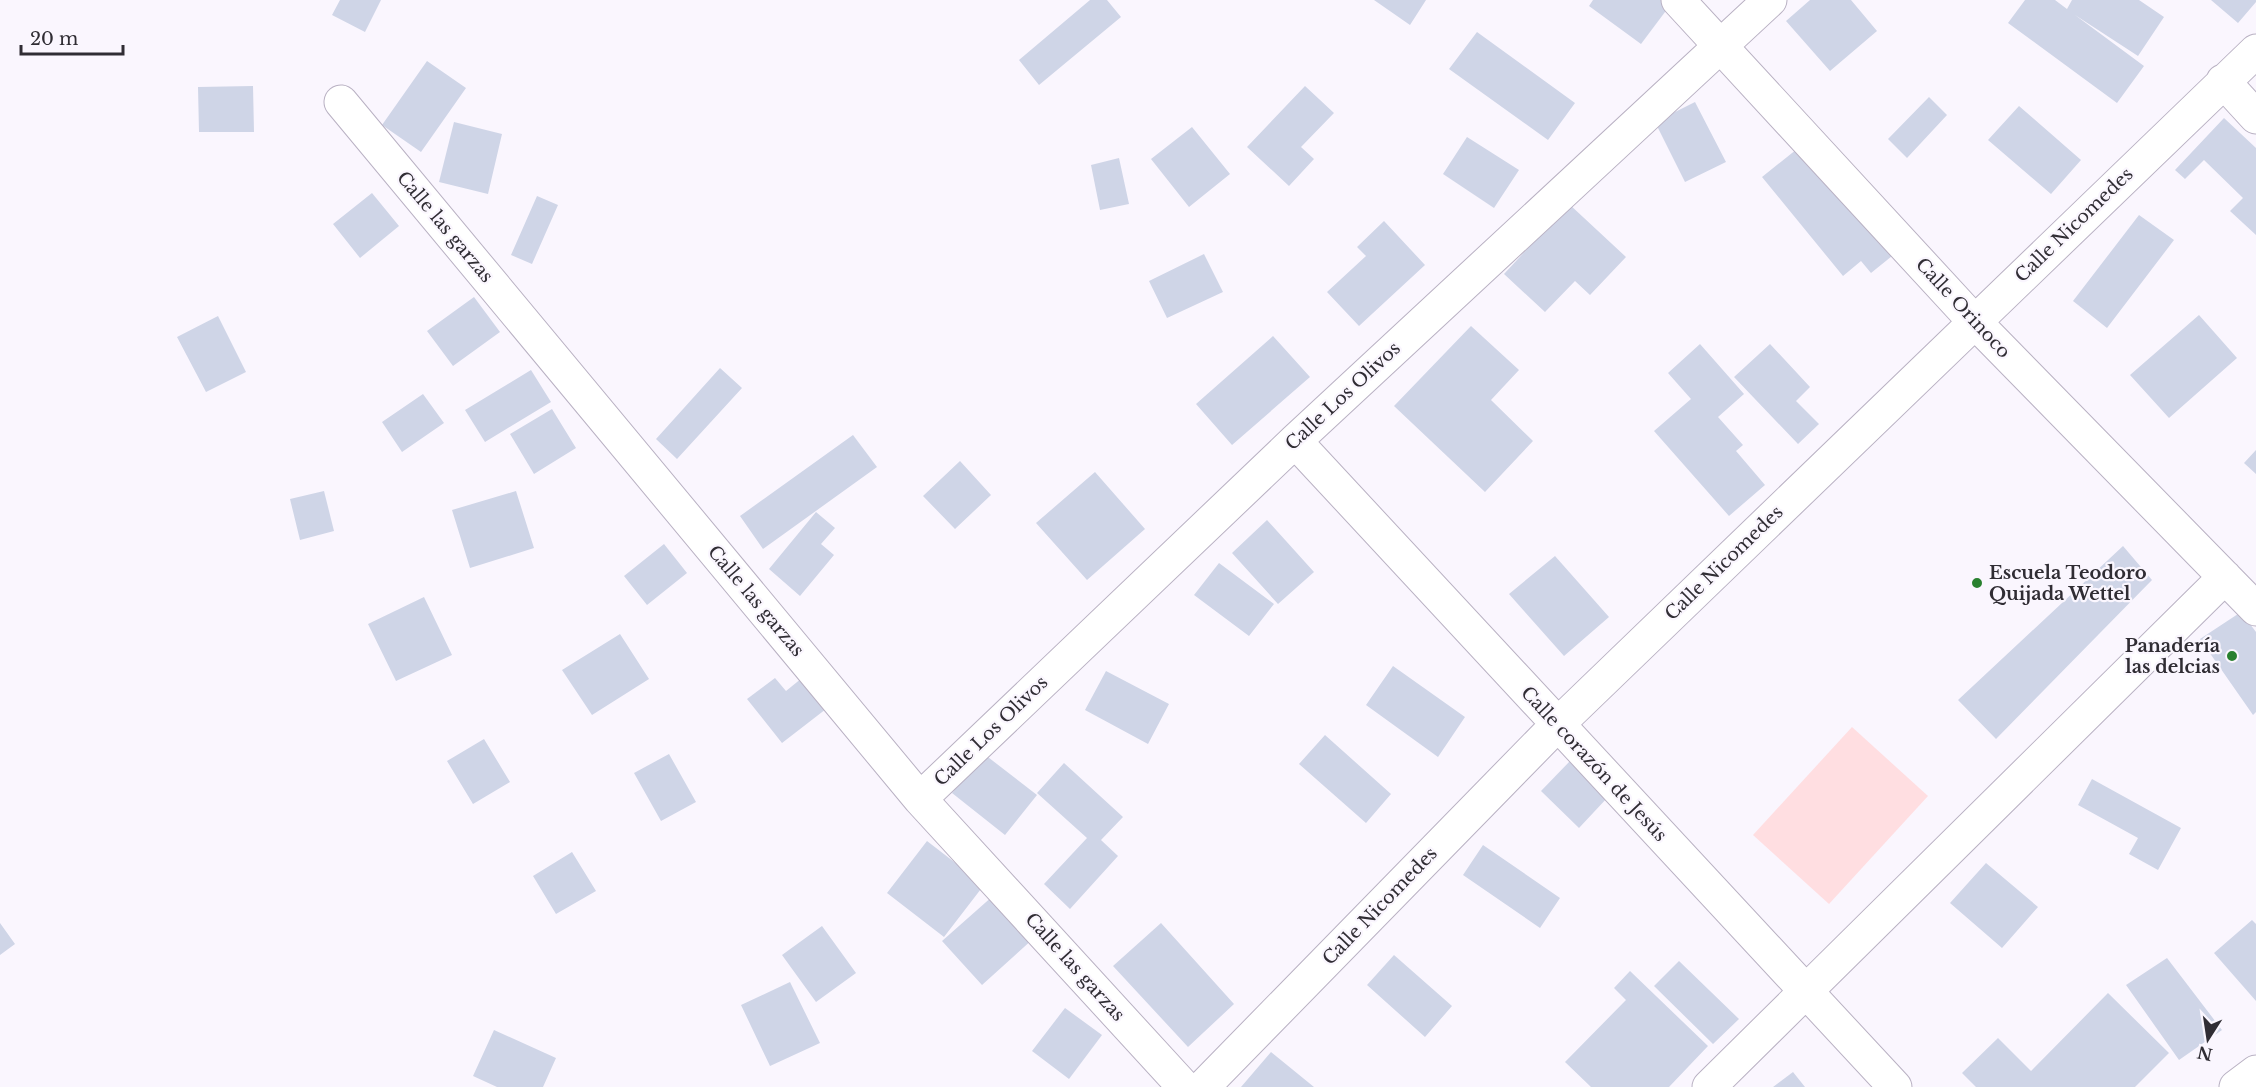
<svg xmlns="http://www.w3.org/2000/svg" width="2256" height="1087" font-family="'Libre Baskerville',serif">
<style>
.green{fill:#ffdee1}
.building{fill:#cfd5e7}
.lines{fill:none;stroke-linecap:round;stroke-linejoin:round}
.street-casing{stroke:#b9b1c3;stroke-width:35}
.street{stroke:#fff;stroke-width:33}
.poi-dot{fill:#29812f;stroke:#faf6fe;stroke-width:2}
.labels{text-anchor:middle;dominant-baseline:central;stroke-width:4.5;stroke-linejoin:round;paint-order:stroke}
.street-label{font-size:18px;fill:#302d34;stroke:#faf6fe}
.poi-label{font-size:18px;font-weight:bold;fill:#302d34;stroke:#faf6fe;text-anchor:start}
</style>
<rect width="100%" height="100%" fill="#faf6fe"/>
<path class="green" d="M1852,727l76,69 -99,108 -76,-69z"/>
<path class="building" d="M340,0h41l-16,32 -33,-17z
M1090,0h17l14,17 -82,68 -20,-25z
M1374,0h52l-16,25z
M1593,0h81l-33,44 -52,-38z
M1810,0h41l26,31 -47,40 -44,-50z
M2025,0h30l12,9 5,-9h67l25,17 -26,39 -63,-41 69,51 -27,37 -109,-80z
M2211,0h45v2l-18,21z
M1477,32l98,71 -27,37 -99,-71z
M427,61l39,27 -45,64 -39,-27z
M253,86l1,46h-55l-1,-45z
M1305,86l29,27 -33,34 13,12 -25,27 -42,-39z
M1929,97l18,18 -40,43 -19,-19z
M1695,102l31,60 -41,20 -30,-60z
M2019,106l62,54 -30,34 -63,-54z
M2224,118l32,30v87l-26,-24 13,-13 -39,-38 -19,19 -10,-9z
M454,122l48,12 -14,60 -49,-12z
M1192,127l38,47 -41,33 -38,-48z
M1467,137l52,33 -25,38 -51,-34z
M1807,141l90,111 -26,21 -10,-12 -18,15 -81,-99z
M1119,158l10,46 -29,6 -9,-45z
M372,193l27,33 -39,32 -27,-34z
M537,196l21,9 -26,59 -21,-9z
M1569,204l57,53 -36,38 -15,-14 -30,31 -41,-38z
M2139,215l35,25 -67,88 -34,-27z
M1384,221l41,44 -66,61 -32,-34 39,-36 -9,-9z
M1204,254l19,38 -56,26 -18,-37z
M474,297l26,35 -47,34 -26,-35z
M2199,315l38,43 -68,60 -39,-43z
M218,316l28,56 -40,20 -29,-55z
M1471,326l48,44 -28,30 42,41 -48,51 -91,-86z
M1273,336l37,41 -78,68 -36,-41z
M1700,344l44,50 -26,23 25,28 -7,6 29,34 -36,31 -75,-85 37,-32 -23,-26z
M1770,344l40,43 -14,14 23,23 -21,20 -64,-67z
M720,368l22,20 -65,71 -21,-20z
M531,370l20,32 -66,40 -20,-32z
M423,394l21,29 -42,29 -20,-30z
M552,409l24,39 -42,26 -24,-40z
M853,435l24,32 -114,82 -23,-33z
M2256,450v24l-12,-11z
M960,461l31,34 -36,34 -32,-33z
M1095,472l50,57 -58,51 -51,-57z
M324,491l10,40 -34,9 -10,-41z
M516,491l18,57 -64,20 -18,-58z
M816,512l19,16 -14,16 13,11 -34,41 -31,-27z
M1267,520l47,52 -36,32 -46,-51z
M664,544l23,29 -40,32 -23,-29z
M2123,546l29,34 -156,159 -38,-39z
M1555,556l54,61 -45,39 -55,-62z
M1219,563l55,41 -25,32 -55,-41z
M424,597l28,58 -56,26 -28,-57z
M2241,612l15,20v80l-3,3 -53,-76z
M620,634l29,45 -57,36 -30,-45z
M1393,666l72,51 -27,40 -72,-52z
M1106,671l63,33 -21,40 -63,-34z
M775,678l11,13 16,-13 24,31 -44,34 -35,-44z
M1325,735l66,59 -25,29 -67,-59z
M484,739l26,43 -37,22 -26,-43z
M669,754l27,48 -35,19 -27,-48z
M984,754l53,41 -32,40 -53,-42z
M1570,761l38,36 -29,31 -38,-37z
M1064,763l59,54 -22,23 17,16 -48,53 -26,-25 43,-46 -50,-45z
M2092,779l89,49 -23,42 -29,-16 9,-16 -60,-33z
M927,841l57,44 -40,52 -57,-44z
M1483,845l77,53 -20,30 -77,-53z
M572,852l24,39 -40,23 -23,-38z
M1986,863l52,44 -36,41 -52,-45z
M994,895l40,43 -52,47 -40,-44z
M2252,920l4,4v77l-42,-48z
M0,923l15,21 -15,11z
M1161,923l73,81 -46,43 -75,-81z
M822,926l34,47 -40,29 -34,-47z
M1394,955l58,51 -27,31 -58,-52z
M2167,958l55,72 -43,30 -53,-75z
M1679,961l60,58 -26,25 -59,-58z
M1630,971l78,75 -39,41h-78l-26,-25 61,-62 -12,-12z
M790,982l30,61 -50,23 -29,-61z
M2108,993l61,60 -34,34h-159l-14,-14 36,-35 33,33z
M1065,1008l37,27 -33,44 -37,-28z
M494,1030l62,28 -13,29h-46l-24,-11z
M1271,1052l43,35h-73z
M1793,1072l12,15h-32z"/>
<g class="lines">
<g class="street-casing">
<path id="street" d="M1678,0l296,321 282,288
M2223,81l33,36
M341,102l579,697 264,288
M1295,441l600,646
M920,799l375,-358 475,-441
M1203,1087l354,-362 699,-674
M1709,1087l516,-510
M2236,1087l20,-15"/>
</g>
<use href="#street" class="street"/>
</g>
<g class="poi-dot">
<circle cx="1977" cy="583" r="6"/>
<circle cx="2232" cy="656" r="6"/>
</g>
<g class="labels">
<g class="street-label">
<text transform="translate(2074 225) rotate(-44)">Calle Nicomedes</text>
<text transform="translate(445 227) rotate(50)">Calle las garzas</text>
<text transform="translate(1963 308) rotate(47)">Calle Orinoco</text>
<text transform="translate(1343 396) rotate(-43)">Calle Los Olivos</text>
<text transform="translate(1724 563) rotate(-44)">Calle Nicomedes</text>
<text transform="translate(756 601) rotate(50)">Calle las garzas</text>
<text transform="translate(991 731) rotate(-44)">Calle Los Olivos</text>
<text transform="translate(1594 764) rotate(47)">Calle corazón de Jesús</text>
<text transform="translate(1380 906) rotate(-46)">Calle Nicomedes</text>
<text transform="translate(1075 967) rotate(48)">Calle las garzas</text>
</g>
<g class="poi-label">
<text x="1989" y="573">Escuela Teodoro<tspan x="1989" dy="21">Quijada Wettel</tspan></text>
<text x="2220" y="646" text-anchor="end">Panadería<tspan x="2220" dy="21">las delcias</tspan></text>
</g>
</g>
<g transform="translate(2208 1039) rotate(192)" stroke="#faf6fe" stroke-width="4.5" paint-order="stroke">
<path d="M0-4.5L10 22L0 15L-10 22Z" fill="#302d34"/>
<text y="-9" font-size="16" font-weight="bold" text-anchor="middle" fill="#302d34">N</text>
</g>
<path d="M21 45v9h102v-9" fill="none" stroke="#302d34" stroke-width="3"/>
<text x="30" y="45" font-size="18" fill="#302d34" stroke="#faf6fe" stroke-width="4.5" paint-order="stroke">20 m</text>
</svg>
